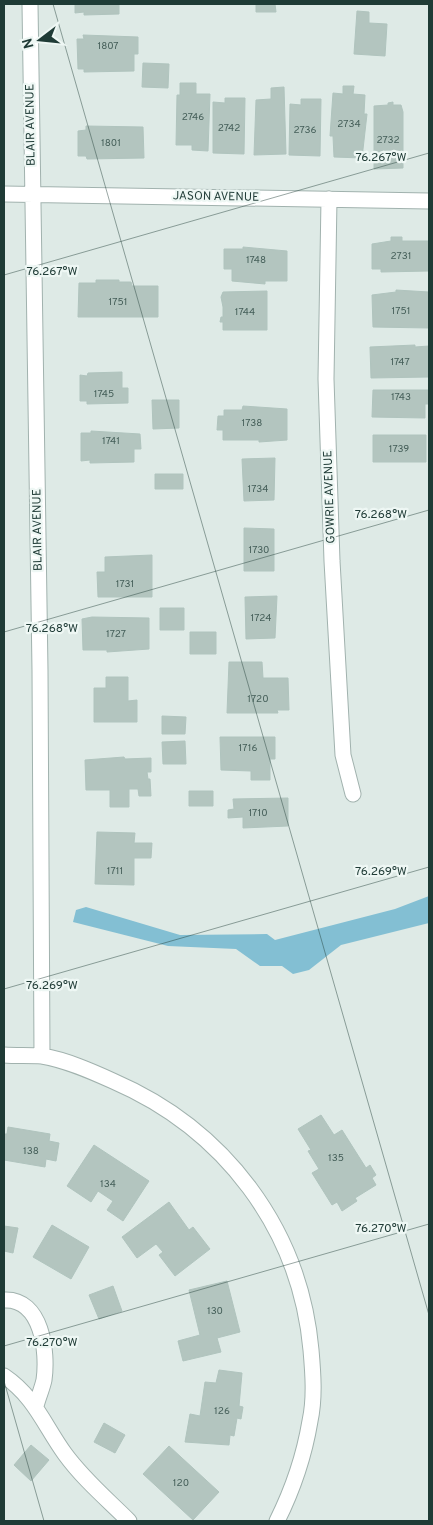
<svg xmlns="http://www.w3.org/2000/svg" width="433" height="1525" font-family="Overpass,sans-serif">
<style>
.water{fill:#83bfd3}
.building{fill:#b3c5bf;stroke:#b0c4be}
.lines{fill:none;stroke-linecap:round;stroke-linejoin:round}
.minor-casing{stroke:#a1b2ae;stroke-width:17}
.minor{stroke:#fff;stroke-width:15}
.ticks{fill:none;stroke:#1f3b36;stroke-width:1;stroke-opacity:0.45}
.labels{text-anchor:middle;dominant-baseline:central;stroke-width:4.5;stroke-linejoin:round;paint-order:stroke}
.number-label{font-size:10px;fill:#445e58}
.street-label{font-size:12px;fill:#1f3b36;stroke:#eef7f4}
.ticks-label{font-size:12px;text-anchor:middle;fill:#1f3b36;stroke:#eef7f4;stroke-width:4.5;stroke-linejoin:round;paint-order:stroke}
</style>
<rect width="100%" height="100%" fill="#deeae6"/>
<path class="water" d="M429,896v27l-88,22 -32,25 -16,4 -11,-8h-22l-24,-17 -68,-3 -95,-24 3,-12 10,-3 94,28 87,-1 8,6 120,-31z"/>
<path class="building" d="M75,4h44v10l-35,1v-3l-9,1z
M256,4h19l1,8h-20z
M357,11l12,1v11l18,1 -2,32 -31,-2z
M83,35l55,2v17h-4v17l-50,1v-3h-6l-1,-30h7z
M143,63l26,1 -1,24 -26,-1z
M180,83h16v11h14l-2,57 -16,-1v-5h-16l1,-50h3z
M343,86h11l-1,8 12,1 -1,19h3l-5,44 -28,-1 -1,-21h-3l3,-43 10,1z
M284,87l2,67 -32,1 2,-55 15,-1v-11z
M225,98h20l-1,56 -31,-1v-51l12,1z
M301,99h20l-1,57 -31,-1 1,-51 11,1z
M393,102v3h8l2,7v56l-29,1v-63l14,-1v-2z
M86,126l57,1 1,31 -57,1 -1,-3h-8v-25l8,-1z
M391,237h11v4h27v30l-48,1v-3h-9v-25l19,-3z
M243,247l44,4v30h-22v3l-33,-3v-12h-8v-20h19z
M96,280h23v2h12l1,4h26v31h-80l1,-34h17z
M396,290l33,2v36l-56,-1 -1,-32 24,-3z
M267,291v39h-44v-8h-3l1,-5h2v-10l-2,-10 2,-5z
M415,345v2l14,-1v31l-58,1 -1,-31z
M122,372v16h6v15l-41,1v-3h-7v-26l7,1 1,-3z
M373,390h56v14h-4v14l-53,-1z
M152,400h27v28l-26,1z
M243,406l44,3v31l-28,2v-2h-36v-10h-6l1,-14h6v-6h18z
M91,431l49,3 1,15h-7v13l-44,1v-3l-9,1v-28h10z
M373,435h53v27h-53z
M275,458l-1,42 -30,1 -2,-42z
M155,474h28v15h-28z
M244,528l30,1v42h-30z
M152,555v42h-54l-1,-25h8v-15z
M277,596l-2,42 -29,1 -1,-42z
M160,608h24v22h-24z
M92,617l57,1v31l-42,3v-2h-24l-1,-31z
M190,632h26v22h-26z
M229,662h33l1,16h25l1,32h-12l1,3h-51z
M106,677h22v24l9,-1v22h-43v-34h12z
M162,716l24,1 -1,17h-23z
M220,737h55v22h-5v21h-19v-9l-30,-1z
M185,741l1,23h-23l-1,-22z
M124,757l1,2 26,-1v14h-4l1,7h2l1,17h-12l-1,-7h-9v18h-19v-17h-24l-1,-30z
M189,791h24v15h-24z
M288,798v28l-45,2v-11l-15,1v-8l6,-1 -1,-10z
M97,832l38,1 -1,10h18l-1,15h-17v27l-39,-1z
M321,1115l13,20 8,-5 24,38 4,-3 6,10 -4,3 4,7 -21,13 2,3 -15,10 -5,-9 -5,3 -20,-32 7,-4 -11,-18 3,-1 -13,-21z
M8,1127l42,7 -1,7 10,2 -3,18 -10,-2 -1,8 -41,-7v-26h3z
M94,1145l55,36 -26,40 -16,-11 6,-9 -15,-10 -7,11 -24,-16z
M169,1202l20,28 4,-3 17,22 -35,27 -16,-21 4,-3 -7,-8 -19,14 -15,-21z
M52,1225l37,22 -18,32 -38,-22z
M4,1226l14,2 -5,25 -9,-2z
M227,1281l13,51 -23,6 4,14 -38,9 -5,-20 22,-6 -11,-45z
M113,1286l9,25 -23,8 -10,-24z
M219,1370l23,3 -3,33 4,1 -2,12 -4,-1 -3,18 -4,-1 -1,10 -44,-3 5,-28 10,2 5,-34 11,1z
M104,1423l21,12 -10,18 -21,-11z
M31,1445l18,15 -18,21 -17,-16z
M169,1446l50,46 -26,28 -50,-46z"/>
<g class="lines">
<g class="minor-casing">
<path id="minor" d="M30,4l10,666 2,386
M4,194l425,7
M329,199l-3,180 6,182 11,194 10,39
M4,1055c12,1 25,0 38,1 24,4 49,15 71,25 111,48 187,147 198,269 2,23 4,48 -1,71 -6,36 -17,68 -33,100
M4,1300c38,-2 44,52 40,80 -2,9 -6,18 -8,26
M4,1376c31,21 40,49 61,78 19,26 42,45 64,67"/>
</g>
<use href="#minor" class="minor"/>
</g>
<path class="ticks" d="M53,4l376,1311M4,275l425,-122M4,632l425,-122M4,989l425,-122M4,1346l425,-122M4,1381l40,140"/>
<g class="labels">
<g class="number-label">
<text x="108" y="46">1807</text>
<text x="193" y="117">2746</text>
<text x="349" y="124">2734</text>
<text x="229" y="128">2742</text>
<text x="305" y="130">2736</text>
<text x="388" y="140">2732</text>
<text x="111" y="143">1801</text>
<text x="401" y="256">2731</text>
<text x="256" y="260">1748</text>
<text x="118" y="302">1751</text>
<text x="401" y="311">1751</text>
<text x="245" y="312">1744</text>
<text x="400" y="362">1747</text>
<text x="104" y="394">1745</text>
<text x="401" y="397">1743</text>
<text x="252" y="423">1738</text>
<text x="111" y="441">1741</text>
<text x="399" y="449">1739</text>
<text x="258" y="489">1734</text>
<text x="259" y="550">1730</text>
<text x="125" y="584">1731</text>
<text x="261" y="618">1724</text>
<text x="116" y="634">1727</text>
<text x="258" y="699">1720</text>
<text x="248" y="748">1716</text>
<text x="258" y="813">1710</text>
<text x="115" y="871">1711</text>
<text x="31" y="1151">138</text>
<text x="336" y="1158">135</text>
<text x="108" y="1184">134</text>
<text x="215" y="1311">130</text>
<text x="222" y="1411">126</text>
<text x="181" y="1483">120</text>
</g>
<g class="street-label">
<text transform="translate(31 125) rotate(-91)">BLAIR AVENUE</text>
<text transform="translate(216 197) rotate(1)">JASON AVENUE</text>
<text transform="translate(330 497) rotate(-92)">GOWRIE AVENUE</text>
<text transform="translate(38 530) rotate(-91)">BLAIR AVENUE</text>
</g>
</g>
<g class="ticks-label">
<text x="381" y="161">76.267°W</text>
<text x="52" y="275">76.267°W</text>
<text x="381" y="518">76.268°W</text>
<text x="52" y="632">76.268°W</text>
<text x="381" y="875">76.269°W</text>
<text x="52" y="989">76.269°W</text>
<text x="381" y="1232">76.270°W</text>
<text x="52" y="1346">76.270°W</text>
</g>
<rect width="433" height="1525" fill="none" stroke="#1f3b36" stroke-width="10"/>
<g transform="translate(40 40) rotate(254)" stroke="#eef7f4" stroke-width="4" paint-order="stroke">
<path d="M0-4L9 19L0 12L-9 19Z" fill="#1f3b36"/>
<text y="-8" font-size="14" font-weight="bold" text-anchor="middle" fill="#1f3b36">N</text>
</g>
</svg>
